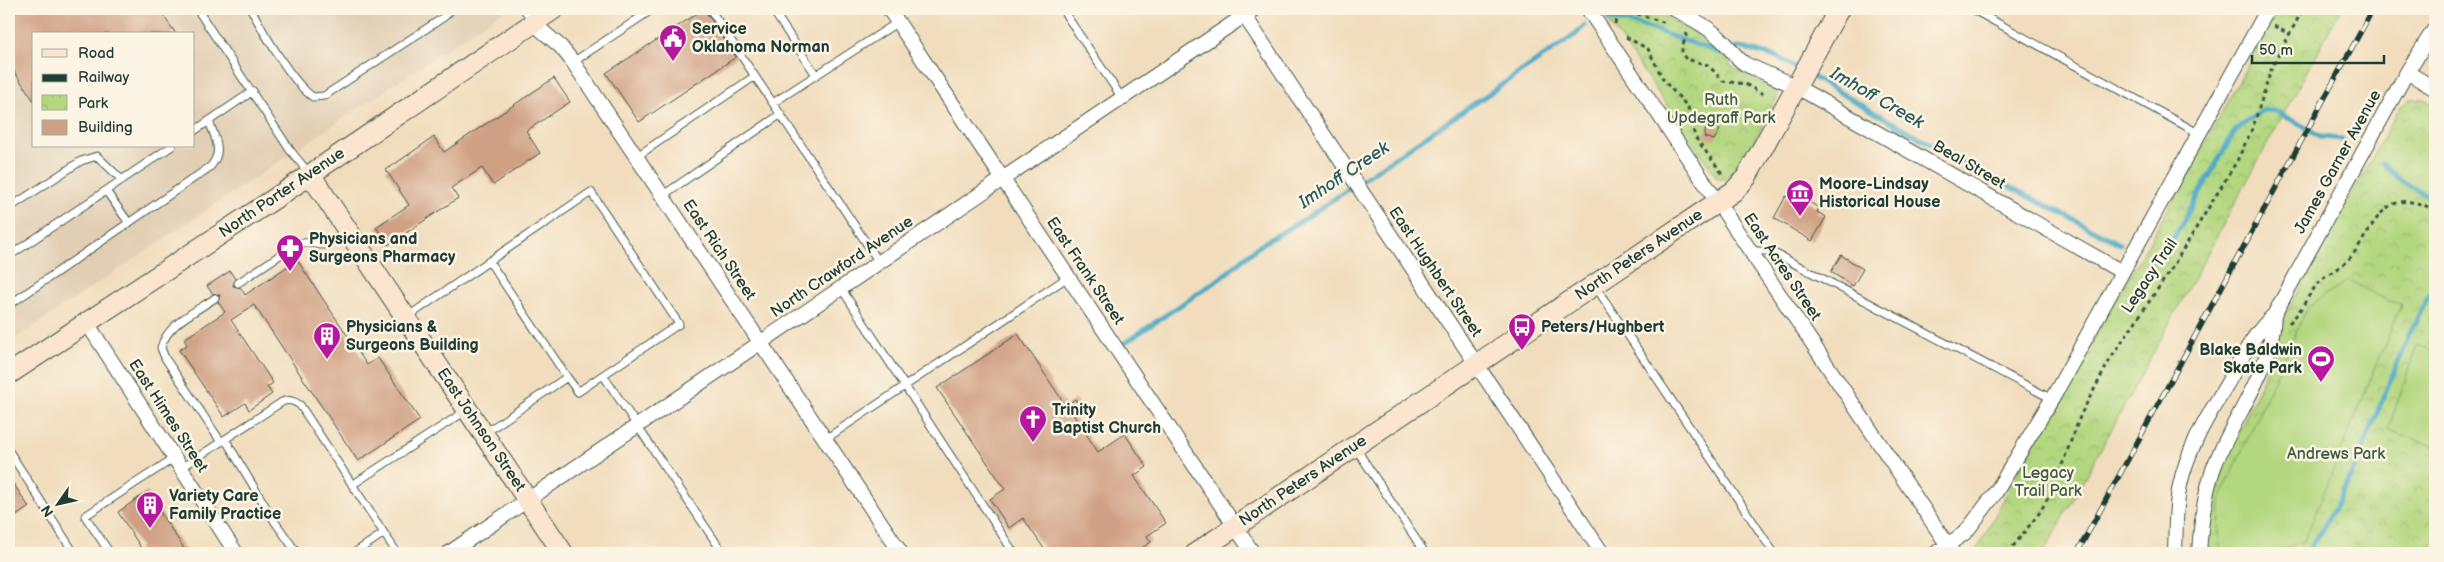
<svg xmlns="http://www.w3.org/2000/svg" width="2444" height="562" font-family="'Balsamiq Sans',sans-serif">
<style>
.built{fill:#e1ceb3;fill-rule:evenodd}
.park{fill:url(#park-crowns);stroke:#698a5a}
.pitch{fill:#b3d77f;stroke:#698a5a}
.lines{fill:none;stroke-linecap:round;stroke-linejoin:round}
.stream{stroke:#45a7c4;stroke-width:5}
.building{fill:#d0a084}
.lane-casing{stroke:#3e5549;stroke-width:9}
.street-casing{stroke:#3e5549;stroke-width:16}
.secondary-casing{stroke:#3e5549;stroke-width:22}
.path{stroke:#3e5549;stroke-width:3;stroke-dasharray:4 4;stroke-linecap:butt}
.lane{stroke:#fff;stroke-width:7}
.street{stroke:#fff;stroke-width:14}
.secondary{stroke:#fbe5cf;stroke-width:20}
.rail-casing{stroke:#1f3d34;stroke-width:5.5}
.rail{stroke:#fcf5e5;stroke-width:4;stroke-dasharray:11;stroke-linecap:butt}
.labels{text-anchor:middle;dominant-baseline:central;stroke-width:5;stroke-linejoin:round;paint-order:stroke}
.poi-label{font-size:16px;font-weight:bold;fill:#1f3d34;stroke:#fcf5e5;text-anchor:start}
.park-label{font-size:16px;fill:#3d5c43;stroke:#fcf5e5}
.street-label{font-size:16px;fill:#1f3d34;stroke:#fcf5e5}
.water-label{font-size:18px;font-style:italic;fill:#2a5d5f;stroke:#fcf5e5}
</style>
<defs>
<pattern id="park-crowns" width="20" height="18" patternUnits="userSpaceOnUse" patternTransform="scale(1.25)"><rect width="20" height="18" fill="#b3d77f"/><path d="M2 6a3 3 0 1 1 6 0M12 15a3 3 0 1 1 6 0" fill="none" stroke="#9ab96e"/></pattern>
</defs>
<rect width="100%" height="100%" fill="#fcf5e5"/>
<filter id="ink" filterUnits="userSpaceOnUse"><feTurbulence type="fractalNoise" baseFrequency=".02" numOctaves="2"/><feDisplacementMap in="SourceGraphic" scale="10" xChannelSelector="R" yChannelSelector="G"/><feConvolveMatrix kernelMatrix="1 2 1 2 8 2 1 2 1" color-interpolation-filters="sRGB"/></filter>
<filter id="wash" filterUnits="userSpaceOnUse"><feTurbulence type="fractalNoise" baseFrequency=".0096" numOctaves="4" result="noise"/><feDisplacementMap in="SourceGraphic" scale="20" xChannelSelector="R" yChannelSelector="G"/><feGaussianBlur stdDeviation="1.12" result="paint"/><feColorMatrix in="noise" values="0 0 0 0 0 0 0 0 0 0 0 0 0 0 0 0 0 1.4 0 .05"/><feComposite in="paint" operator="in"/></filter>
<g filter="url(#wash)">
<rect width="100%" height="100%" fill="#f1ddbd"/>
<path class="built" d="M9,9h497l-497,334zM34,34h160v112h-160z"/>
<path class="park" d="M1600,9h51l66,36 15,22 43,24 2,7c-15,26 -28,62 -52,81h-7z
M2278,9h63l-297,544h-69l47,-88 165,-289z
M2411,99h13l11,6v448h-230l9,-64 58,-132 11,-38 116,-210z"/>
<path class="pitch" d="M2349,280l37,20 15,5 -97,236 -33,12h-48l-4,-8 1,-46 88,-193z
M2417,345l18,6v95l-47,-16z"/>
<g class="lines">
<path class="stream" d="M1610,19l27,5 86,30 16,-7 38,10 23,13
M1807,74l157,89 156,81
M2382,163l20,19 33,17
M2150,261l14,-6 68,-119 5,-7 26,-19 13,1 46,26 20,2
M1120,346l102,-69 38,-32 46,-27 269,-183 9,-9
M2306,553c42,-56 65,-127 92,-192 11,-26 22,-52 37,-75"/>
</g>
<g id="blocks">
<path class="building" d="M9,9h150l17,25h-142v67l-25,-37z
M704,9l32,48 -97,65 -33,-49z
M554,78l16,24 -44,29 14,22 -47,32 -11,-17 -31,20 7,10 -70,47 -12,-18 33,-22 -23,-35 48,-33 10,15z
M1713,125l7,5 -6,10 -10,-3 2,-9z
M1796,194l23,14 -2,4 9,5 -14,24 -38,-23 12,-22 7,3z
M1841,255l22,14 -10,17 -22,-14z
M297,260l70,105 11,-7 42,62 -62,41 -104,-156 -23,15 42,63 -6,4 5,7 -23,16 -4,-7 -21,14 -45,-67 8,-5 -3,-6 41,-27 -7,-10 2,-7 -8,-2 -5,-7 23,-15 5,8 -2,7 8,2 4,7z
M1018,334l48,72 9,-7 8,12 -9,5 24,36 27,-18 22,33 -13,9 32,47 -19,13 4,6 -17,11h-87l-24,-35 -14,10 -19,-29 15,-10 -68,-101z
M9,477l20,30 -20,14z
M147,492l40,61h-49l2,-7 -22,-34z"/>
</g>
</g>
<g filter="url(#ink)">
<use href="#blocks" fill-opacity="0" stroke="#3e5549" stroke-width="1"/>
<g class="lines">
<g class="lane-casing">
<path id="lane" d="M197,9l93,141 18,22
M251,9c12,23 42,75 62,88l11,-1 120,-79 8,-8
M524,9l9,14
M710,9l169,253
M772,9l44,66
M1062,9l60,89
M1972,9l228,125
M573,62l80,-53
M773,103l125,-81
M194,131l59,-40
M636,157l119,-81
M106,191l23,32
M662,196l119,-82
M9,208l72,-47 16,-5 25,24
M1751,251h15l10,3 276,145
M9,256l163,-110
M489,261l78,116
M238,283l57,-38c12,-5 17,0 29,0 7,-1 16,-9 22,-13
M1595,286l179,267
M841,288l173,265
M215,298c-18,13 -49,26 -54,50l4,10 56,84
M9,305l201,-138c14,-15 5,-29 -1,-46
M407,317l184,-125 88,132 -76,51 120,178
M485,433l82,-56 11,15 25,-17
M225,439l50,83 22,31
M824,440l244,-163
M1355,447l70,106
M9,451l65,102
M181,468l101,-66c7,-3 12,-1 18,3l97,148
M352,485l115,-75
M110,553l-25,-37 89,-58
M354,553l30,-20"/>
</g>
<g class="street-casing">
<path id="street" d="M889,9l364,544
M1240,9l362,544
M1588,9l365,544
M1674,9c17,9 35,18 50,33 7,7 12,16 21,22l52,23 325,185
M533,23l28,24 12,15 328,491
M2407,72l28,17
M87,323l149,230
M449,553l805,-544
M1936,553l30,-21 30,-40 56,-93 216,-390
M2175,553c1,-23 0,-46 5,-68 8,-37 28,-69 47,-101 14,-25 26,-50 47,-69l133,-243 28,-44
M2199,553c2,-29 5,-58 15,-86 20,-53 58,-94 60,-152"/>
</g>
<g class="secondary-casing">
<path id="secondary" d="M310,174l253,379
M9,374l271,-179 274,-186
M1196,553l538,-362 12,-13 93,-169"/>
</g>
<path class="path" d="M1622,9l44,14
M1615,24l3,-15
M2274,26l15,8
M1687,33l-5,15v6l4,5 22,6 15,16 22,3 20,11
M1626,37l22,12 16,32 24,26 7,30 29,39
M2289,323c12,-11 17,-25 27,-37 10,-13 28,-19 38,-33 24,-33 31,-68 81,-43
M1981,551l6,2
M1987,553l21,-1
M2008,553l32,-41 13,-23 28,-75 31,-58 58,-85 67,-110 16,-34 19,-60 31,-58"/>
<use href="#lane" class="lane"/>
<use href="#street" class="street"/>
<use href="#secondary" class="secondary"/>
<g class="rail-casing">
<path id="rail" d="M2077,553l296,-544"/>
</g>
<use href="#rail" class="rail"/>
</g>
</g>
<defs>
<g id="civic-pin" transform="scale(1.4375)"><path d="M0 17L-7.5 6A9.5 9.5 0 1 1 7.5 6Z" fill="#b5179e" stroke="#fcf5e5"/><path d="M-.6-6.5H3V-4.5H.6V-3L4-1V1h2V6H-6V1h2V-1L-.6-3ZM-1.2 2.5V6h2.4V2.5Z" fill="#fff"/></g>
<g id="museum-pin" transform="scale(1.4375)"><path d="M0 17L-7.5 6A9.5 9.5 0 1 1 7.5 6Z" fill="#b5179e" stroke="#fcf5e5"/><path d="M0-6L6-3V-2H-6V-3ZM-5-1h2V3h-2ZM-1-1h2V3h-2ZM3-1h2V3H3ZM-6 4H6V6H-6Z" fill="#fff"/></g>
<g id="pharmacy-pin" transform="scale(1.4375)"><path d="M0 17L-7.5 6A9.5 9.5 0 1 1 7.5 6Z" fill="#b5179e" stroke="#fcf5e5"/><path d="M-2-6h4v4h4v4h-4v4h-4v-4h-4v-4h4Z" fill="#fff"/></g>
<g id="bus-pin" transform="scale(1.4375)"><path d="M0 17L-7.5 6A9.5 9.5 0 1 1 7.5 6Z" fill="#b5179e" stroke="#fcf5e5"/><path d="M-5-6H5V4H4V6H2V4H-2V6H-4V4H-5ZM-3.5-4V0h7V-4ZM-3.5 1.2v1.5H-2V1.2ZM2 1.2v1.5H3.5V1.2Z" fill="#fff"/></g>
<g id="building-pin" transform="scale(1.4375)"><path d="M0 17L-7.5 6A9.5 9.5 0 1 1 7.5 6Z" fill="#b5179e" stroke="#fcf5e5"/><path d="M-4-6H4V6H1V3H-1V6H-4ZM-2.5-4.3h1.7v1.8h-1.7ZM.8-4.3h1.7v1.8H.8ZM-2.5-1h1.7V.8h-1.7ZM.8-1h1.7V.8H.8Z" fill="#fff"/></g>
<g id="stadium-pin" transform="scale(1.4375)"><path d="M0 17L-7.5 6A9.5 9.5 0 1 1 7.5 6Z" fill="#b5179e" stroke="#fcf5e5"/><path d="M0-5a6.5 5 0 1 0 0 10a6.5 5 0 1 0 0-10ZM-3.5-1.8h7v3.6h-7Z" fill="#fff"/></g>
<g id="church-pin" transform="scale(1.4375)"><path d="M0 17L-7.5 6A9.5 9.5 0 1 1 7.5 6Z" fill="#b5179e" stroke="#fcf5e5"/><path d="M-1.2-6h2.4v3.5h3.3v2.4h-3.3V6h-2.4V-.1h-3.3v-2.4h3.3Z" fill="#fff"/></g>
</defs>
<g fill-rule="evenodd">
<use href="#civic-pin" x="673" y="38"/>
<use href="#museum-pin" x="1800" y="193"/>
<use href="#pharmacy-pin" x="290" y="248"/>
<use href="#bus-pin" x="1522" y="327"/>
<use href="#building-pin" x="327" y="336"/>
<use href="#stadium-pin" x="2321" y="359"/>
<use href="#church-pin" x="1033" y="419"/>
<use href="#building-pin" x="150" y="505"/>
</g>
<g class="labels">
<g class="poi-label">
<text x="692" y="29">Service<tspan x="692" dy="18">Oklahoma Norman</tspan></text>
<text x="1819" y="184">Moore-Lindsay<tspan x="1819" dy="18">Historical House</tspan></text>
<text x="309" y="239">Physicians and<tspan x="309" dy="18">Surgeons Pharmacy</tspan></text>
<text x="346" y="327">Physicians &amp;<tspan x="346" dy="18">Surgeons Building</tspan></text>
<text x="1541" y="327">Peters/Hughbert</text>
<text x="2302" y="350" text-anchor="end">Blake Baldwin<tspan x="2302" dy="18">Skate Park</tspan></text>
<text x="1052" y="410">Trinity<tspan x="1052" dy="18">Baptist Church</tspan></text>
<text x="169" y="496">Variety Care<tspan x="169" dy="18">Family Practice</tspan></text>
</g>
<g class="park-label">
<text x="1721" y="100">Ruth<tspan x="1721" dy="18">Updegraff Park</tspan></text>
<text x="2336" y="454">Andrews Park</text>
<text x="2048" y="473">Legacy<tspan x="2048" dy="18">Trail Park</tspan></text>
</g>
<g class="street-label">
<text transform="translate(2338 162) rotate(-61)">James Garner Avenue</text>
<text transform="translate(1969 165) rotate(30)">Beal Street</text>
<text transform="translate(282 193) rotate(-34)">North Porter Avenue</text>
<text transform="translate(719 250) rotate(56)">East Rich Street</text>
<text transform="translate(1639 255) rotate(-34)">North Peters Avenue</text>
<text transform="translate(842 267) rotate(-34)">North Crawford Avenue</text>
<text transform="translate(1782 267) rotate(56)">East Acres Street</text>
<text transform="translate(1085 271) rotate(56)">East Frank Street</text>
<text transform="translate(1435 272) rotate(56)">East Hughbert Street</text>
<text transform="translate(2150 276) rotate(-56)">Legacy Trail</text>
<text transform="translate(168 416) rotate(57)">East Himes Street</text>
<text transform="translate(481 430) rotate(56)">East Johnson Street</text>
<text transform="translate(1303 481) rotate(-34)">North Peters Avenue</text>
</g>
<g class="water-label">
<text transform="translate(1877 98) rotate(30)">Imhoff Creek</text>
<text transform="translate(1344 175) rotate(-34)">Imhoff Creek</text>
</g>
</g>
<rect width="2444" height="562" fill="none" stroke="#fcf5e5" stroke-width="30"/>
<rect x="32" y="32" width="162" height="115" fill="#fcf5e5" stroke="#a4ab9e"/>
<rect x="42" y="49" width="25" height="8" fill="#fbe5cf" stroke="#a4ab9e"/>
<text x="78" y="58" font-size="15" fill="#1f3d34">Road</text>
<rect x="42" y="74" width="25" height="8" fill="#1f3d34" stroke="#a4ab9e"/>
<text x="78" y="82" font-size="15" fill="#1f3d34">Railway</text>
<rect x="42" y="95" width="25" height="15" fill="url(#park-crowns)" stroke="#a4ab9e"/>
<text x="78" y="108" font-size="15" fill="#1f3d34">Park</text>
<rect x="42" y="120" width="25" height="15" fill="#d0a084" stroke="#a4ab9e"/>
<text x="78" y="132" font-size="15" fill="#1f3d34">Building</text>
<g transform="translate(58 504) rotate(236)" stroke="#fcf5e5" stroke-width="4" paint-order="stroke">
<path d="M0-4L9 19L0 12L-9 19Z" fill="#1f3d34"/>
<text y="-8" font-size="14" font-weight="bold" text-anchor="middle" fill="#1f3d34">N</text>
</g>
<path d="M2252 55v8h132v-8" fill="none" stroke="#1f3d34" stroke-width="2.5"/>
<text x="2259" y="55" font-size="15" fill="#1f3d34" stroke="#fcf5e5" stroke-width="4" paint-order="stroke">50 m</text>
</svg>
